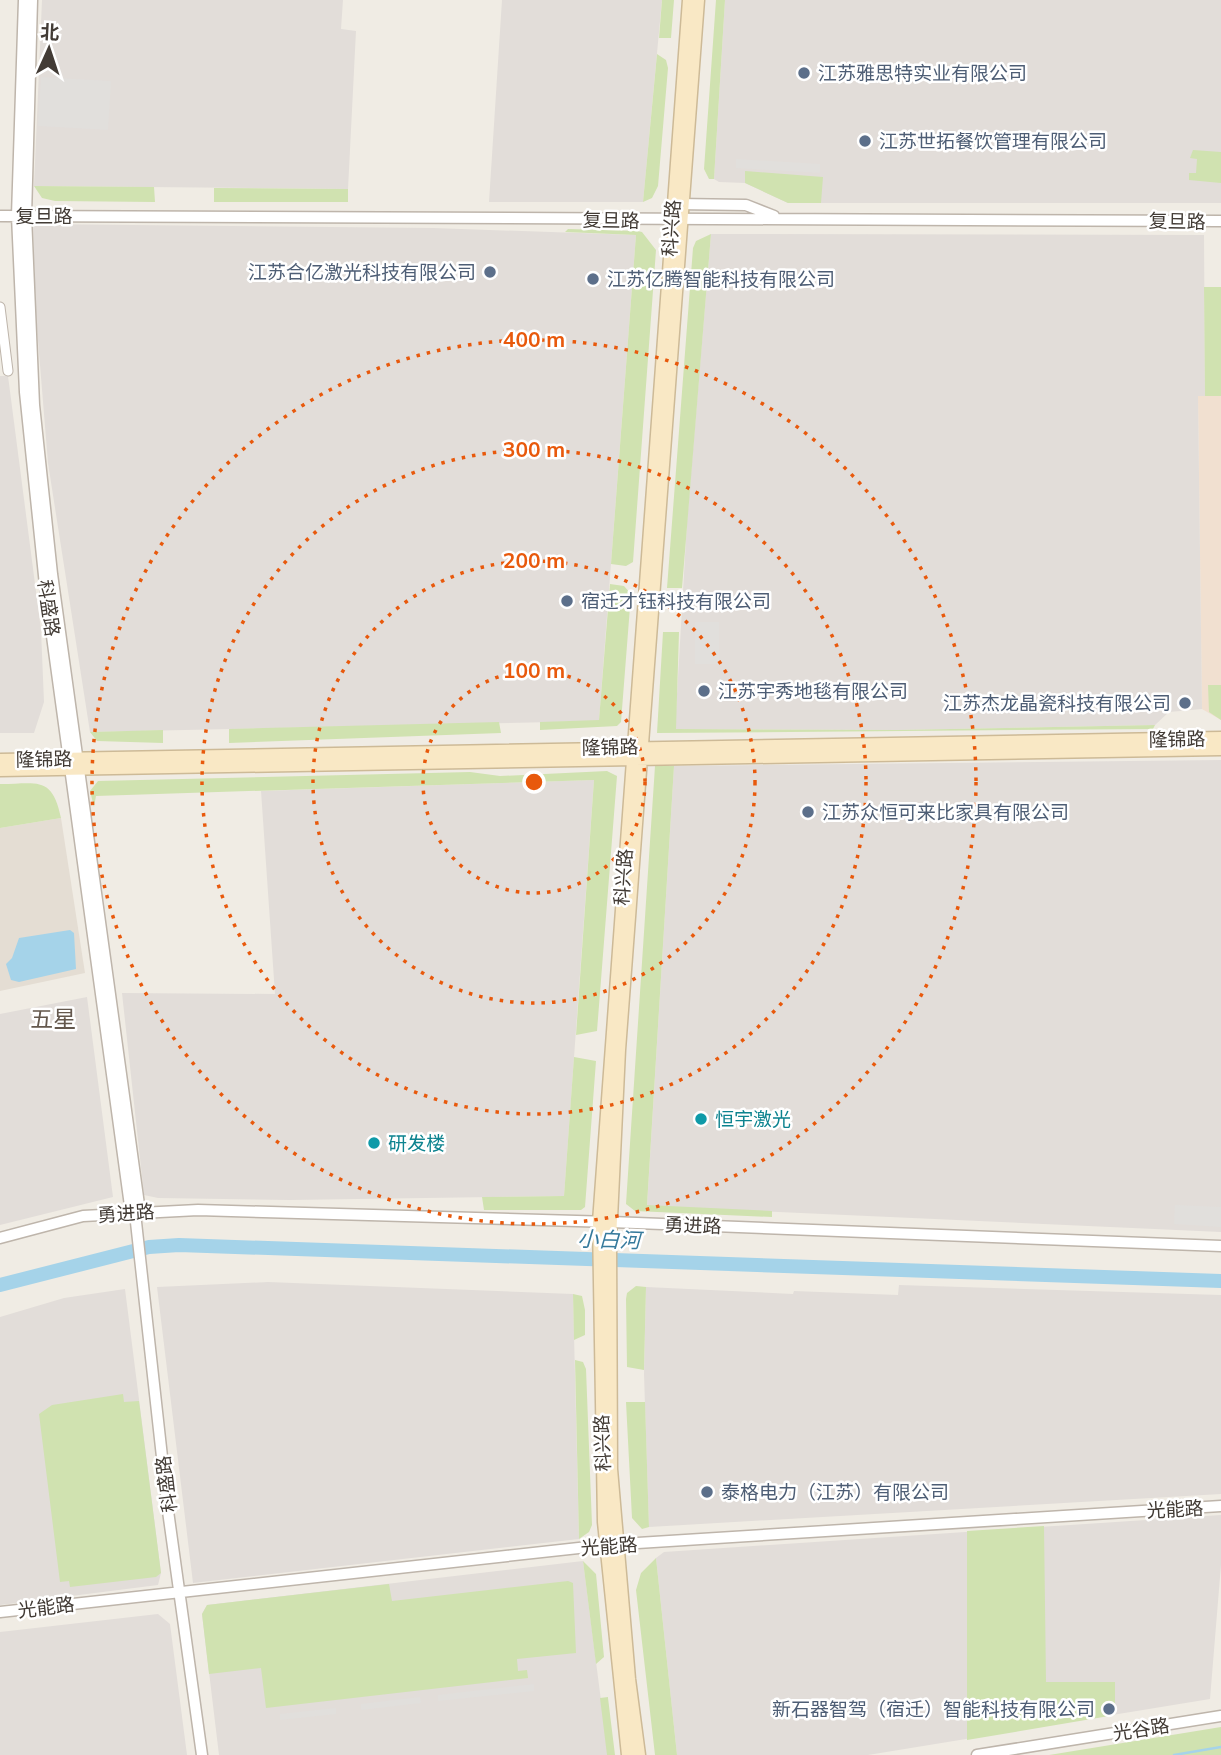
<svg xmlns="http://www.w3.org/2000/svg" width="1221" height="1755" font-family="Mulish,'Noto Sans SC',sans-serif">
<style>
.residential{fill:#e4ddd3}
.commercial{fill:#f1e0d0}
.industrial{fill:#e2ddd9}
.green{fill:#d0e2b0}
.parking{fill:#e1dfdc}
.water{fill:#a5d3e9}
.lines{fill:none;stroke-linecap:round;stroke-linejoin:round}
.stream{stroke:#a5d3e9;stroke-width:2.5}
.river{stroke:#a5d3e9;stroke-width:14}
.minor-casing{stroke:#beb5ab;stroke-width:11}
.tertiary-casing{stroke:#beb5ab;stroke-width:13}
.secondary-casing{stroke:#cdba97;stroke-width:15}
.minor{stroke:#fff;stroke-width:9}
.tertiary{stroke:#fff;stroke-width:10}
.secondary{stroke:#f9e8c5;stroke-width:12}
.ring{fill:none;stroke:#e8590c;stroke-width:3.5;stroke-dasharray:3.5 7}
.service-dot{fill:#5c6f8a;stroke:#fff;stroke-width:2.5}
.culture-dot{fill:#0f9aa8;stroke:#fff;stroke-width:2.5}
.labels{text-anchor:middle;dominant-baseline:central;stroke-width:5;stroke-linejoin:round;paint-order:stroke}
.service-label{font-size:19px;fill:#4e5e75;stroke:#fff;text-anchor:start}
.street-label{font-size:19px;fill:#423b35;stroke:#fff}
.culture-label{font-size:19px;fill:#0d838f;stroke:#fff;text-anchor:start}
.water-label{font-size:21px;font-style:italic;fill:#367a9c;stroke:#fff}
.quarter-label{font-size:23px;fill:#64584d;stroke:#fff}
.centre{fill:#e8590c;stroke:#fff;stroke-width:3.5}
.ring-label{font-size:21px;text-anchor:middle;font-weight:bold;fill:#e8590c;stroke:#fff;stroke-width:5;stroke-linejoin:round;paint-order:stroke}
</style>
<rect width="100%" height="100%" fill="#f0ece4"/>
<path class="residential" d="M61,818l24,155 -85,18v-163z"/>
<path class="commercial" d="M1198,396h23v324l-19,-11z"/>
<path class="industrial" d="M42,0h301l-2,29 15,2 -8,158 -314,-3z
M502,0h160l-19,202h-154z
M725,0h496v203h-433l-43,-20 -26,-1 -5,-3z
M33,224l400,4 203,7 -37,486 -509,11 -42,-269 -12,-147z
M711,234l493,1 1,161h-7l4,313 -33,3 -14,13 -257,5 -223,-1 12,-207z
M0,376h8l33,254 3,72 -10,31h-34z
M1221,760v472l-574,-26 27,-440z
M594,780l-30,416 -274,4 -132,-2 -14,-3 -22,-202 153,1 -14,-203z
M87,997l26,200 -113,28v-211z
M268,1282l305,12 6,245 -386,44 -36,-296z
M899,1285l322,10v199l-572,33 -5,-153 2,-87 147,7 1,-3 104,4z
M125,1289l36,284 -3,12 -158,20v-288l64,-19z
M1221,1515v50l-11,134 -342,56h-191l-21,-197 8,-6z
M583,1561l25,194h-389l-17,-141 5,-9z
M158,1614l12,10 17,131h-187v-123z"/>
<path class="green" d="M662,0h12l-3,38h-12z
M716,0h9l-11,179h-5l-5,-10z
M657,54l9,6 2,8 -10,118 -6,12 -9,4z
M1193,150l28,2v31l-32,-3v-7h7l1,-14 -7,-1z
M745,171l78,6 -2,26h-33l-43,-20z
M34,186l120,1 1,15 -100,-1 -13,-3z
M214,188l134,1v13h-134z
M568,229l69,2 5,1 14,18 -23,312 -7,4 -15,-2 25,-329 -71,-3z
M711,234l-29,354h-15l26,-340 3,-7z
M1204,287h17v109h-16z
M610,584l14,2 7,8 -10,128 -4,4 -77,4v-8l59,-2z
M663,632h16l-3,97 222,1 257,-5 -2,4 -496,4z
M1208,685h13v35l-12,-8z
M499,722l2,11 -272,10v-14z
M163,730v13l-66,-2 -7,-9z
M655,766h19l-27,439 125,6v6l-137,-6 -9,-7z
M607,771l10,5 -20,255 -21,4 18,-255 -498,16 -2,11 -4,-16 8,-10 372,-9 30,4z
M0,784c37,0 52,-9 61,34l-61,10z
M574,1057l22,4 -11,146 -4,3h-97l-2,-13 82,-1z
M636,1286l10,1 -2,83 -17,-3 -1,-68 1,-6z
M573,1294l9,2 3,14v25l-11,5z
M575,1360l8,2 3,7 6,156 -3,7 -10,7z
M123,1394l1,8 15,-1 22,172 -5,4 -86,10 -1,-6 -9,1 -21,-168 13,-9z
M626,1402h19l4,125 -7,2 -10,-11z
M1044,1526l2,156h69v33l-148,25v-209z
M656,1558l21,197h-22l-19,-165 5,-17z
M583,1561l13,13 8,83 -8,7z
M568,1581l5,2 3,70 -59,6 1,12 9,-1 1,8 -262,30 -5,-40 -52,6 -7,-60 5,-9 182,-21 3,17z
M608,1697v1l7,57h-8l-7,-57z
M1221,1727v28h-172z"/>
<path class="parking" d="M41,77l70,4 -3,49 -70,-4z
M736,159l84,5v9l-84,-5z
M695,622h24v42h-24z
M1175,1205l46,2v20l-47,-3z
M534,1684v7l-96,10v-6z
M420,1697l1,6 -60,7v-6z
M336,1708v6l-56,6v-6z"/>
<path class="water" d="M70,930l4,3 2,36 -57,13 -8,-2 -5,-16 6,-6 7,-20z"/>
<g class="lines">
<path class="stream" d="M1174,1755l47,-8"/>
<path class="river" d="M0,1285l149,-38 30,-2 1042,36"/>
<g class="minor-casing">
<path id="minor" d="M0,307l8,64"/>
</g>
<g class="tertiary-casing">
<path id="tertiary" d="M24,0l-7,216 8,176 20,193 86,628
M32,0l-6,216 8,189 18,169 88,638
M677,204l69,1 28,11
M0,216l1221,5
M135,1213l33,298 34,244
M0,1238l83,-22 115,-6 413,12 610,24
M0,1612l606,-67 615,-39
M977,1755l244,-39"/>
</g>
<g class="secondary-casing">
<path id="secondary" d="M0,760l1221,-22
M0,770l1221,-21
M628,1755l-24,-233 -5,-300 90,-1222
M639,1755l-10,-76 -18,-210 -1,-229 9,-190 79,-1050"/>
</g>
<use href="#minor" class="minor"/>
<use href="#tertiary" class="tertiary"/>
<use href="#secondary" class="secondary"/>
</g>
<g class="ring">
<circle cx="534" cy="782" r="111"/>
<circle cx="534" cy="782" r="221"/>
<circle cx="534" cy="782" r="332"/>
<circle cx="534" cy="782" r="442"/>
</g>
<g class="service-dot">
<circle cx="804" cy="73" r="7"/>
<circle cx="865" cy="141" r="7"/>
<circle cx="490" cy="272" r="7"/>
<circle cx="593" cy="279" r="7"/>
<circle cx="567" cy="601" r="7"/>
<circle cx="704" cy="691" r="7"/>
<circle cx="1185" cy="703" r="7"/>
<circle cx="808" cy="812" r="7"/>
<circle cx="707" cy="1492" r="7"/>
<circle cx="1109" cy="1709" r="7"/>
</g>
<g class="culture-dot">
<circle cx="701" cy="1119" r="7"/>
<circle cx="374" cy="1143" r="7"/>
</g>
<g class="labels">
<g class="service-label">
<text x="818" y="73">江苏雅思特实业有限公司</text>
<text x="879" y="141">江苏世拓餐饮管理有限公司</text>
<text x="476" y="272" text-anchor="end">江苏合亿激光科技有限公司</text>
<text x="607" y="279">江苏亿腾智能科技有限公司</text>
<text x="581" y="601">宿迁才钰科技有限公司</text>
<text x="718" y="691">江苏宇秀地毯有限公司</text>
<text x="1171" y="703" text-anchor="end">江苏杰龙晶瓷科技有限公司</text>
<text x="822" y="812">江苏众恒可来比家具有限公司</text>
<text x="721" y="1492">泰格电力（江苏）有限公司</text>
<text x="1095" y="1709" text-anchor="end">新石器智驾（宿迁）智能科技有限公司</text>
</g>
<g class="street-label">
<text x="44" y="216">复旦路</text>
<text transform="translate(611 220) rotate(1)">复旦路</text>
<text transform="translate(1177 221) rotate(1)">复旦路</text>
<text transform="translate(671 228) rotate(-86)">科兴路</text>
<text transform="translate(49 608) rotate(82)">科盛路</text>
<text transform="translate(1177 739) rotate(-1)">隆锦路</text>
<text transform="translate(610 747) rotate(-1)">隆锦路</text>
<text transform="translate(44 759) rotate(-1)">隆锦路</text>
<text transform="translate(623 877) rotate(-86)">科兴路</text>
<text transform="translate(126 1213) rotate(-4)">勇进路</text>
<text transform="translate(693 1225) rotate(2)">勇进路</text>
<text transform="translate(602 1443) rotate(-92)">科兴路</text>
<text transform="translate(166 1484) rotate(-97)">科盛路</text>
<text transform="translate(1175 1509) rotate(-3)">光能路</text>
<text transform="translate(609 1546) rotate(-4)">光能路</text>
<text transform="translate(46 1607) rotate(-7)">光能路</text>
<text transform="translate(1141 1729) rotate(-9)">光谷路</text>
</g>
<g class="culture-label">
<text x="715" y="1119">恒宇激光</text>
<text x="388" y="1143">研发楼</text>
</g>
<g class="water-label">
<text transform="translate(609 1239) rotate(2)">小白河</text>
</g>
<g class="quarter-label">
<text x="53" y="1018">五星</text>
</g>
</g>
<circle cx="534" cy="782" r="10" class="centre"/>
<g class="ring-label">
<text x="534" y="347">400 m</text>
<text x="534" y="457">300 m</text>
<text x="534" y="568">200 m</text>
<text x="534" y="678">100 m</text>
</g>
<g transform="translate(49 49) rotate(3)" stroke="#ffffff" stroke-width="5" paint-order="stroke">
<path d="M0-5L12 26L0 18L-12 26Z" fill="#423b35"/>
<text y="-10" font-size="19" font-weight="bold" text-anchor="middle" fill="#423b35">北</text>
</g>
</svg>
